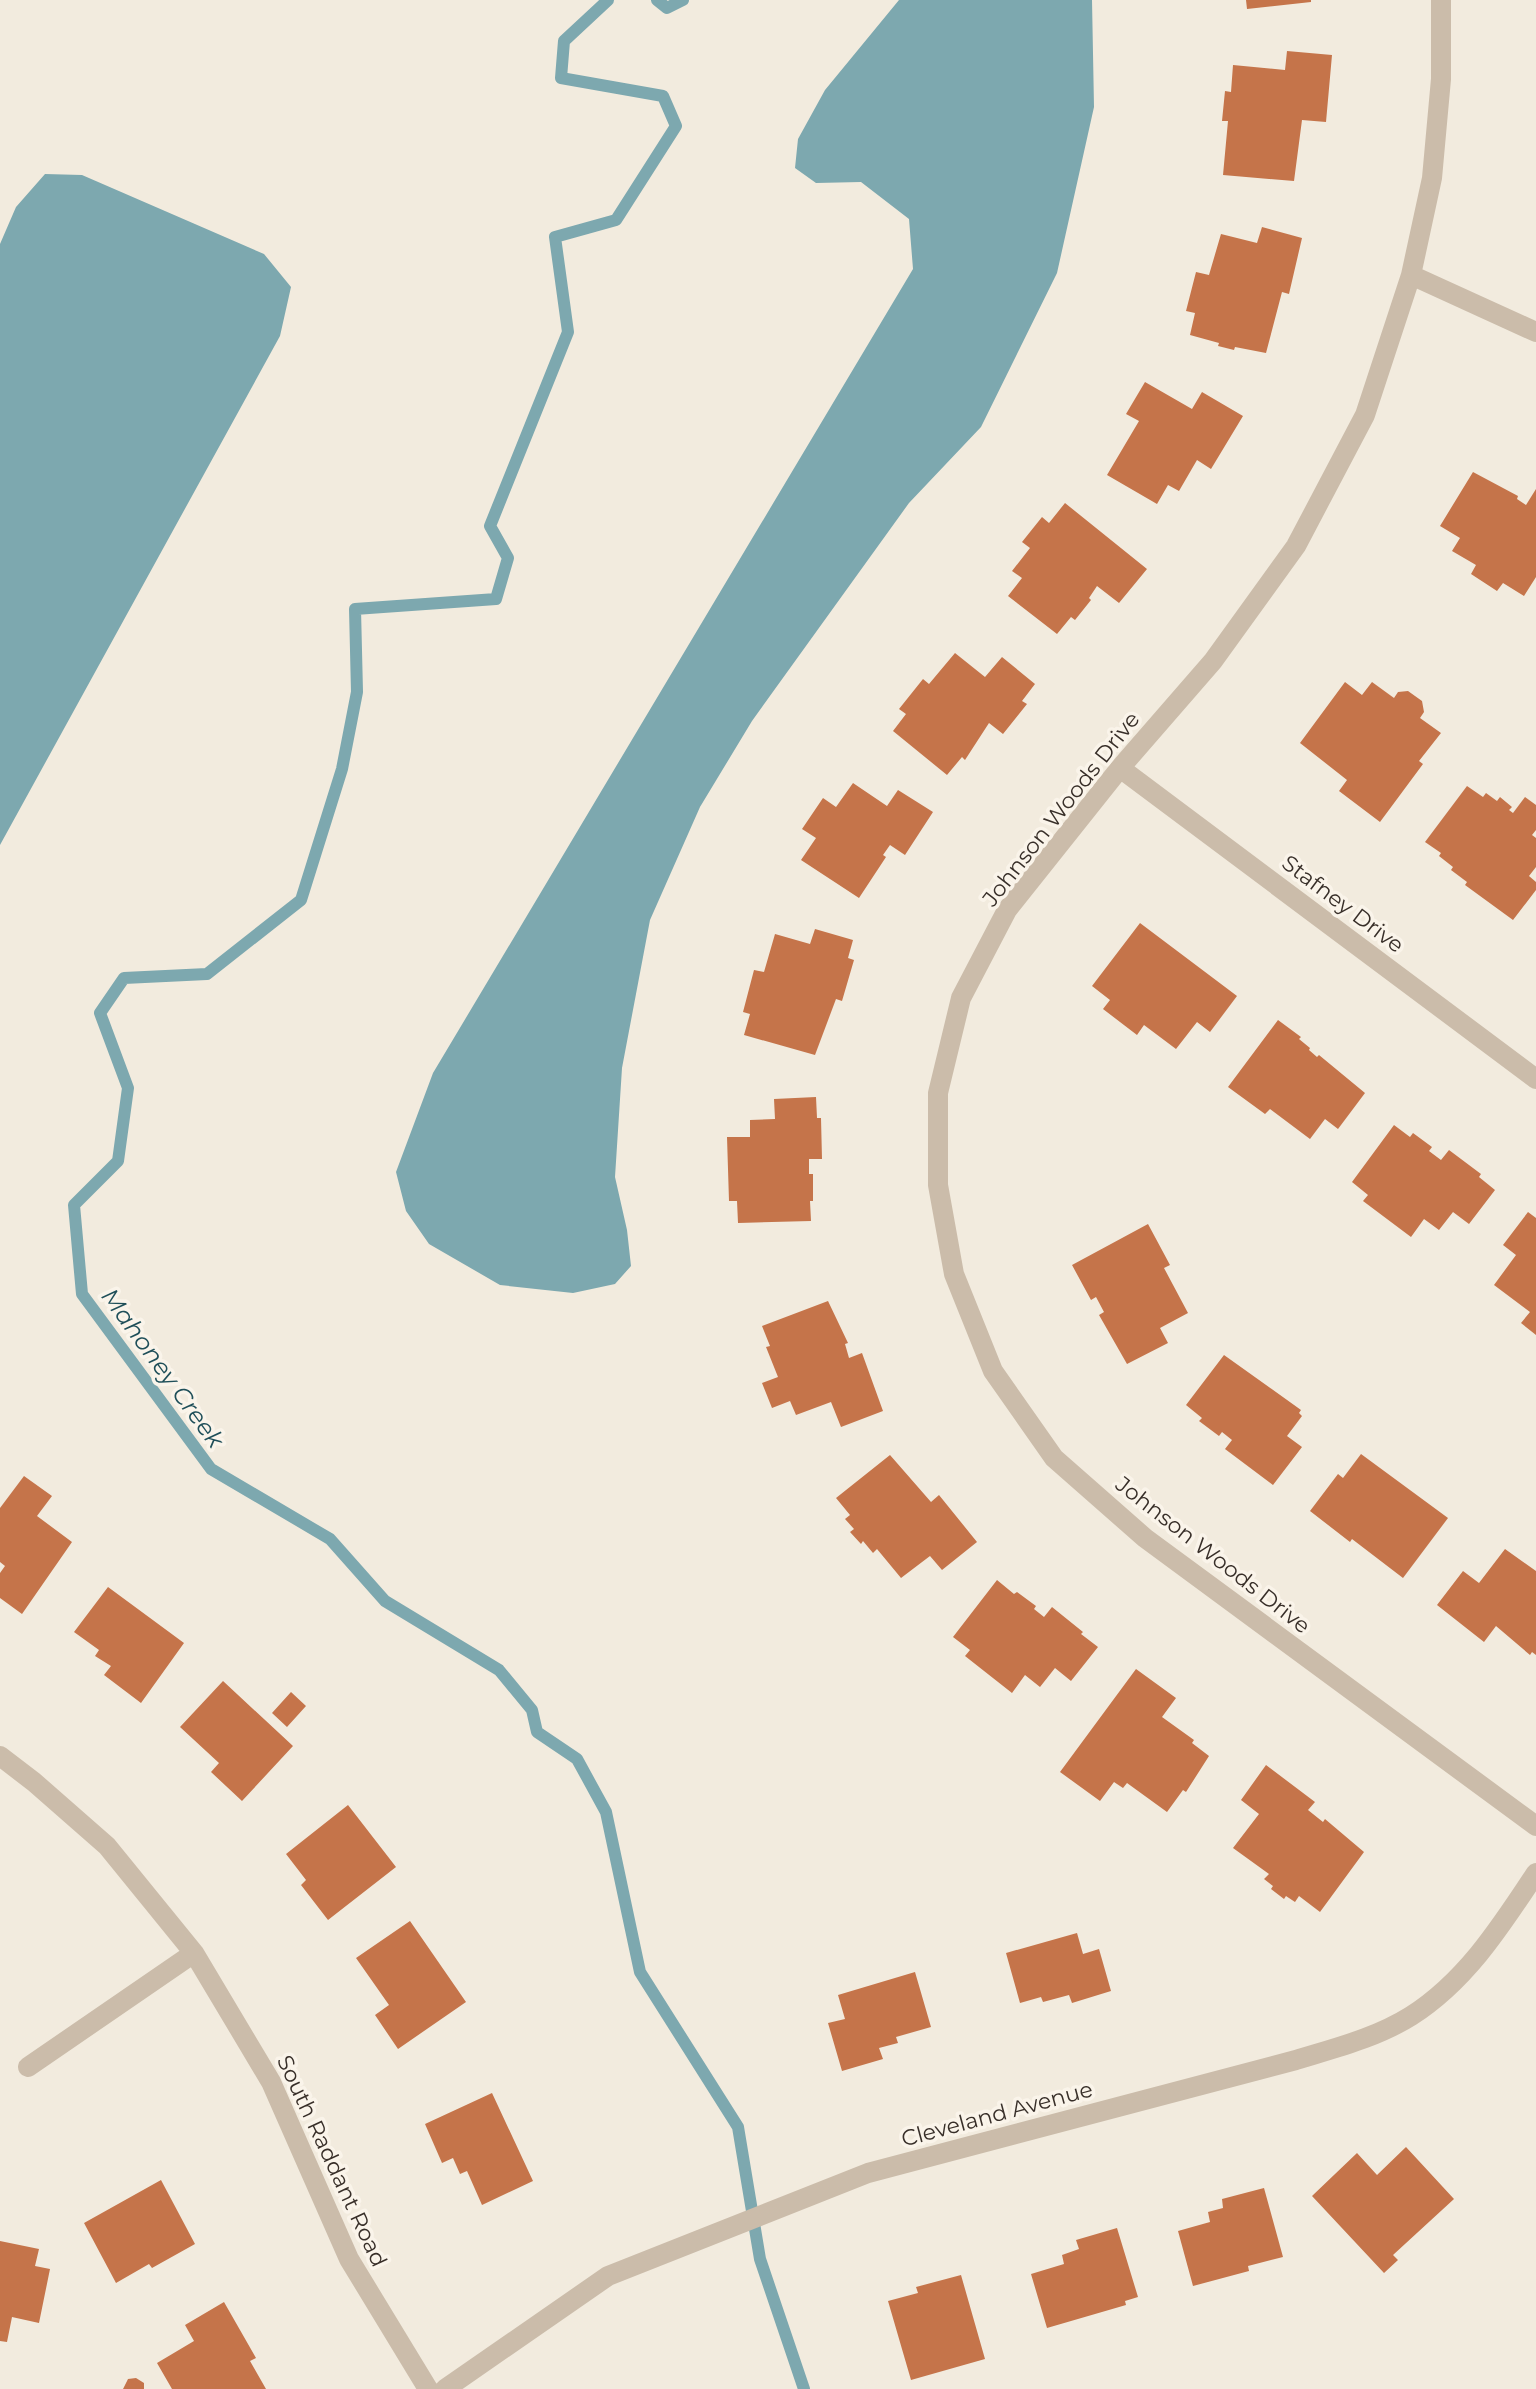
<svg xmlns="http://www.w3.org/2000/svg" width="1536" height="2389" font-family="Montserrat,sans-serif">
<style>
.water{fill:#7da8af}
.lines{fill:none;stroke-linecap:round;stroke-linejoin:round}
.stream{stroke:#7da8af;stroke-width:12}
.building{fill:#c5744a}
.street{stroke:#cbbcaa;stroke-width:20}
.labels{text-anchor:middle;dominant-baseline:central;stroke-width:7;stroke-linejoin:round;paint-order:stroke}
.street-label{font-size:22px;fill:#382f29;stroke:#faf4ea}
.water-label{font-size:24px;font-style:italic;fill:#1f4f59;stroke:#faf4ea}
</style>
<rect width="100%" height="100%" fill="#f2ebde"/>
<path class="water" d="M899,0h193l2,107 -37,166 -76,154 -72,76 -157,218 -52,86 -50,113 -28,148 -7,109 12,53 4,36 -16,18 -42,9 -73,-8 -71,-41 -23,-33 -10,-39 37,-99 480,-804 -4,-50 -48,-37 -45,1 -21,-15 3,-29 27,-49z
M45,174l37,1 182,79 27,33 -11,49 -280,509v-601l16,-37z"/>
<g class="lines">
<path class="stream" d="M608,0l-44,41 -3,37 102,18 13,30 -60,94 -61,17 13,95 -78,194 18,32 -12,41 -141,10 2,83 -15,77 -41,131 -94,74 -83,4 -24,35 28,75 -10,73 -44,44 8,89 129,175 119,70 55,62 114,69 33,40 5,22 40,27 29,53 34,160 98,155 22,132 44,130
M657,0l10,8 16,-8"/>
</g>
<path class="building" d="M1246,0h65v2l-64,7z
M1287,51l45,4 -6,67 -24,-2 -8,61 -71,-6 5,-54h-6l3,-30 6,1 2,-27 52,5z
M1262,227l40,11 -13,56 -7,-2 -16,61 -31,-6 -1,3 -16,-4 1,-3 -29,-8 5,-22 -9,-2 10,-39 13,3 12,-41 36,9z
M1145,382l47,27 10,-17 41,24 -32,53 -14,-9 -18,31 -11,-6 -11,19 -50,-29 32,-54 -13,-7z
M1473,472l45,24 -1,3 9,6 10,-16v88l-12,19 -21,-13 -6,8 -26,-17 5,-9 -24,-14 8,-13 -20,-12z
M1065,503l82,66 -28,34 -22,-17 -8,12 2,2 -16,20 -4,-3 -14,17 -49,-38 14,-18 -10,-7 18,-23 -8,-6 20,-25 7,6z
M955,653l30,24 17,-20 33,27 -13,17 5,3 -24,30 -14,-11 -24,37 -3,-3 -15,18 -54,-44 13,-17 -7,-5 24,-30 6,5z
M1345,682l17,13 10,-13 22,16 4,-6 10,-1 14,10 2,11 -4,6 21,15 -22,28 4,3 -43,58 -41,-31 8,-11 -47,-37z
M853,783l34,23 11,-16 35,22 -28,43 -15,-10 -7,10 3,2 -27,41 -58,-38 15,-22 -14,-9 21,-31 13,9z
M1467,786l16,11 3,-4 11,8 3,-4 12,10 -3,3 4,3 12,-16 11,8v25l-4,5 4,3v29l-7,9 7,6v8l-23,30 -48,-35 2,-3 -16,-12 2,-3 -14,-11 2,-3 -16,-11z
M1140,923l97,73 -27,36 -13,-10 -21,27 -32,-24 -7,10 -34,-26 7,-9 -18,-14z
M815,929l38,11 -5,18 6,2 -12,41 -6,-2 -21,56 -71,-20 6,-21 -7,-2 11,-42 10,2 11,-38 35,10z
M1278,1020l23,17 -2,2 11,9 -1,2 8,7 2,-2 46,38 -27,36 -13,-10 -15,20 -40,-30 -5,5 -37,-27z
M816,1097l1,21h4l1,41h-13v15h4v27h-3l1,20 -73,2 -1,-22h-8l-2,-64h23v-17l25,-1 -1,-20z
M1394,1125l16,12 3,-4 19,14 -3,4 12,9 8,-10 32,24 -2,3 16,13 -26,34 -16,-12 -14,18 -15,-11 -13,18 -48,-36 5,-6 -16,-13z
M1528,1212l8,6v117l-15,-12 9,-11 -36,-27 22,-30 -13,-10z
M1148,1224l22,41 -6,3 24,45 -28,15 8,15 -41,21 -28,-49 5,-3 -8,-15 -5,3 -19,-35z
M828,1301l20,42 -3,1 4,14 13,-5 21,58 -42,16 -10,-25 -35,13 -6,-14 -18,7 -10,-25 16,-6 -12,-30 4,-1 -8,-20z
M1224,1355l77,55 -2,3 3,3 -15,20 15,11 -29,38 -48,-36 7,-9 -10,-8 -3,4 -20,-15 3,-3 -16,-13z
M1361,1454l87,64 -45,60 -51,-39 -2,3 -40,-31 28,-37 5,4z
M890,1455l41,47 8,-7 38,47 -35,28 -12,-14 -29,22 -24,-29 -4,4 -10,-12 -2,3 -11,-12 4,-3 -9,-10 5,-4 -14,-17z
M24,1476l28,20 -15,20 35,26 -50,72 -22,-16v-25l5,-7 -5,-4v-54z
M1505,1549l31,22v84l-4,-3 -2,3 -34,-29 -12,16 -47,-37 26,-34 16,12z
M997,1580l17,14 3,-2 19,14 -2,3 10,8 8,-10 31,25 -2,2 17,13 -27,34 -16,-13 -15,19 -15,-12 -13,18 -47,-37 5,-6 -17,-13z
M108,1587l76,56 -43,60 -37,-28 7,-9 -16,-10 4,-6 -25,-18z
M1136,1669l40,29 -14,19 32,23 -2,3 17,13 -23,36 -3,-2 -16,22 -40,-29 -4,5 -9,-6 -14,19 -40,-29z
M223,1681l70,65 -51,55 -31,-29 8,-9 -39,-36z
M291,1692l15,14 -19,21 -15,-14z
M1266,1765l49,37 -7,8 15,12 2,-3 39,33 -44,60 -21,-16 -4,6 -9,-6 -2,3 -13,-10 2,-3 -9,-7 5,-5 -36,-26 26,-34 -18,-14z
M348,1805l48,62 -68,53 -27,-35 5,-5 -20,-26z
M410,1921l56,81 -68,47 -23,-34 14,-10 -33,-47z
M1077,1933l6,21 16,-5 12,42 -39,12 -3,-8 -26,7 -2,-5 -21,6 -14,-50z
M915,1972l16,55 -35,10 2,6 -19,5 4,11 -41,12 -14,-48 17,-4 -7,-24z
M492,2093l41,88 -51,24 -15,-34 -7,3 -7,-16 -11,5 -17,-39z
M1406,2147l48,52 -61,56 5,5 -14,13 -72,-77 45,-43 20,22z
M161,2180l34,64 -43,24 -3,-4 -33,19 -32,-60z
M1264,2188l19,69 -35,9 1,5 -56,15 -15,-55 32,-9 -2,-10 15,-4 -1,-9z
M1117,2228l21,69 -13,4 1,4 -79,23 -16,-54 33,-10 -2,-9 17,-6 -3,-9z
M0,2241l39,8 -4,17 15,3 -11,54 -27,-6 -5,25 -7,-1z
M961,2275l24,84 -74,21 -23,-79 30,-8 -2,-6z
M224,2302l32,56 -6,3 16,28h-94l-15,-26 37,-22 -9,-16z
M136,2378l8,5v6h-21l5,-10z"/>
<g class="lines">
<path class="street" d="M1441,0v79l-9,99 -21,97 -46,140 -69,131 -83,115 -93,107 -113,142 -46,88 -23,95v92l16,89 39,97 61,87 91,80 391,288
M1411,275l125,57
M1120,768l416,311
M0,1756l34,26 73,64 87,107 77,129 78,177 79,130
M28,2067l166,-114
M445,2389l163,-113 260,-103 428,-113c39,-12 80,-22 115,-44 55,-35 90,-90 125,-143"/>
</g>
<g class="labels">
<g class="street-label">
<text transform="translate(1061 809) rotate(-52)">Johnson Woods Drive</text>
<text transform="translate(1343 904) rotate(37)">Stafney Drive</text>
<text transform="translate(1213 1555) rotate(38)">Johnson Woods Drive</text>
<text transform="translate(997 2114) rotate(-15)">Cleveland Avenue</text>
<text transform="translate(332 2161) rotate(65)">South Raddant Road</text>
</g>
<g class="water-label">
<text transform="translate(163 1368) rotate(54)">Mahoney Creek</text>
</g>
</g>
</svg>
